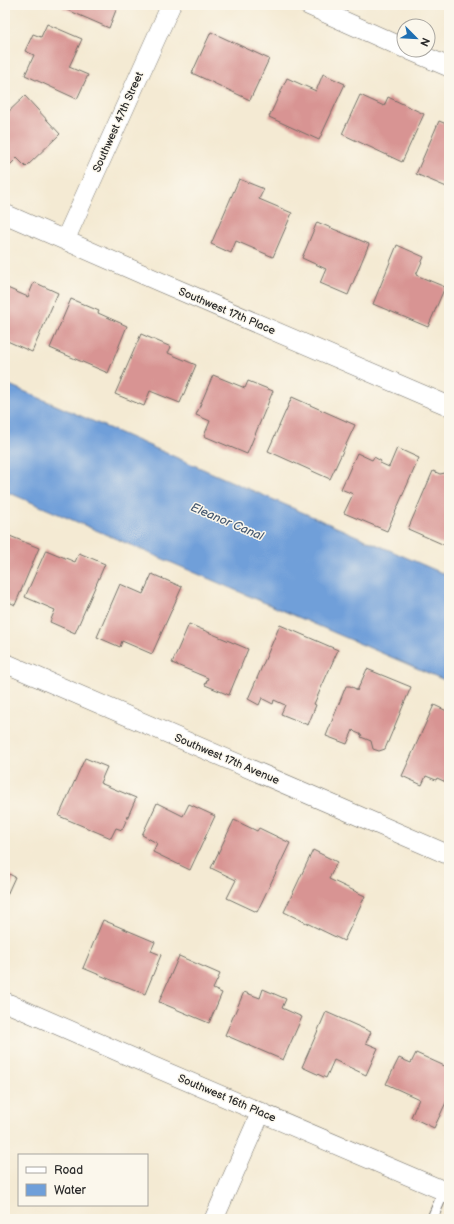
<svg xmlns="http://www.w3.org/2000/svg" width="454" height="1224" font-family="'Balsamiq Sans',sans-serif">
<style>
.water{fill:#6f9fd9;stroke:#4d6582}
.building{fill:#d89493}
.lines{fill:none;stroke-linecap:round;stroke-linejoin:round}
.lane-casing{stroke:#716e66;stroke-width:12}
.street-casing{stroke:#716e66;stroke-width:20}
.lane{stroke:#fff;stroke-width:10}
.street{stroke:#fff;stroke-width:19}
.labels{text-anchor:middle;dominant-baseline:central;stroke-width:3;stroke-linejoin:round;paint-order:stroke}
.street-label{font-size:11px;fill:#2b2b2b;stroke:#fbf7ec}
.water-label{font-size:12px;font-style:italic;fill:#465971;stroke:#fbf7ec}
</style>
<rect width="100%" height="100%" fill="#fbf7ec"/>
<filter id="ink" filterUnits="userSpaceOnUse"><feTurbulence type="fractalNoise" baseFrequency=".025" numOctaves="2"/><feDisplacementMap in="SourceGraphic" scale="8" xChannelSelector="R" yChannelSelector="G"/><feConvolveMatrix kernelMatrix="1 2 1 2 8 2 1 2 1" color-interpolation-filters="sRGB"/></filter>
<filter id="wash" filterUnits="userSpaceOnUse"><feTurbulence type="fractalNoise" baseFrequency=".012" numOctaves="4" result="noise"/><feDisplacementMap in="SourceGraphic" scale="16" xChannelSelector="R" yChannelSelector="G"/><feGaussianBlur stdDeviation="0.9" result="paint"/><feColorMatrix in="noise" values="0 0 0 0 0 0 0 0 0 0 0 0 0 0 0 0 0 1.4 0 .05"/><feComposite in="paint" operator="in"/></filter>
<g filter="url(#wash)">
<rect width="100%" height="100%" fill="#f4ead3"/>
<path class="water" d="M5,383l444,193v106l-444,-191z"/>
<g id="blocks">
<path class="building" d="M65,5h53l-9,23 -46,-20z
M47,24l35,15 -13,28 19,8 -11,24 -52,-24 9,-20 -9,-4 8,-17 8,3z
M211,32l58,27 -19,41 -58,-27z
M323,74l22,10 -26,56 -50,-23 18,-39 29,13z
M360,95l24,11 4,-9 36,17 -22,48 -60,-28z
M25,96l35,38 -34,33 -9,-9 -10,10 -2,-3v-50z
M439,121l10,4v63l-33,-14z
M239,179l25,10 -5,10 33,14 -19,44 -37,-16 -5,12 -20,-9z
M317,222l52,22 -21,51 -28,-12 6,-14 -24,-11z
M397,245l27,12 -8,18 29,12 -17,40 -55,-23z
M34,282l24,11 -26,59 -27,-12v-53l23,10z
M71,299l28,12 -1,2 29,13 -19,47 -58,-25z
M141,334l30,13 -3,6 28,12 -16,38 -30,-12 -6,15 -29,-12z
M213,375l32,13 3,-7 25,10 -26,63 -43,-18 6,-15 -14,-6z
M292,397l63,28 -25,54 -62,-28z
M397,448l22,10 -32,73 -43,-18 9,-19 -12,-5 16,-36 15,7 2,-3 7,4 -1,2 9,4z
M433,471l7,3 5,-1 4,2v72l-41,-18z
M5,534l34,14 -24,57 -10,-5z
M46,550l29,12 4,-9 26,11 -30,69 -25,-11 5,-12 -30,-13z
M152,574l30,13 -30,67 -30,-13 -2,6 -23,-10 23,-53 23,10z
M189,624l59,25 -19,46 -24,-10 3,-7 -36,-15z
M280,625l58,25 -24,54 2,1 -8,20 -27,-11 4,-9 -11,-5 -1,4 -10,-5v-1h-1l-3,7 -11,-6z
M367,669l44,18 -26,62 -6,2 -6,-2 -2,-8 -10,-4 1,-2 -7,-3 -2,-2 -6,14 -21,-8 20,-50h4l6,3 1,2z
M434,705l15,7v74l-2,-1 1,-2 -11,-5 -1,2 -10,-4 -4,9 -20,-9z
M85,758l22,9 -7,16 36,15 -14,32 -6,-2 -5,10 -52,-22z
M157,803l26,13 6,-12 26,12 -25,54 -37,-18 4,-9 -15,-8z
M234,820l23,11 2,-3 31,15 -33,69 -30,-14 9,-18 -25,-12z
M313,850l24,12 -8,17 36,17 -21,45 -60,-29z
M5,872l10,5 -10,22z
M103,920l52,22 -4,9 10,4 -16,39 -62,-26z
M179,956l41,18 -7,15 9,4 -13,30 -50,-21z
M263,989l23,10 -4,9 20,9 -19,43 -58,-25 19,-43 16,6z
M326,1012l45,20 -5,11 12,5 -12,27 -32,-15 -8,18 -24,-11z
M416,1053l33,15v28l-15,32 -23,-11 8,-18 -33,-15 13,-26 12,5z"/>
</g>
</g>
<g filter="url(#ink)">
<use href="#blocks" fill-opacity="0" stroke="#716e66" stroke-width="1"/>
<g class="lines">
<g class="lane-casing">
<path id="lane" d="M432,1219l12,-28"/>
</g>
<g class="street-casing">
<path id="street" d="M308,5l96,43
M409,50l40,17
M5,214l153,67 291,125
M65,240l106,-235
M5,663l444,192
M5,1002l126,55 318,136
M214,1219l47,-107"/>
</g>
<use href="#lane" class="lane"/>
<use href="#street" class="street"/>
</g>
</g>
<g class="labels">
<g class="street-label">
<text transform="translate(118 122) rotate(-66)">Southwest 47th Street</text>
<text transform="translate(227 311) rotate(23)">Southwest 17th Place</text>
<text transform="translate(227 759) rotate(23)">Southwest 17th Avenue</text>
<text transform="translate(227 1098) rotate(23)">Southwest 16th Place</text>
</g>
<g class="water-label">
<text transform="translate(227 522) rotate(23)">Eleanor Canal</text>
</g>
</g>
<rect width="454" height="1224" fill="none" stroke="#fbf7ec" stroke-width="20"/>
<rect x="18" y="1154" width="130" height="52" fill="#fbf7ec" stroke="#a8a59f"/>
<rect x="26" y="1167" width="20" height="6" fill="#ffffff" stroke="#a8a59f"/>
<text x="54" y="1174" font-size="12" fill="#2b2b2b">Road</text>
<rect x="26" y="1184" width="20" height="12" fill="#6f9fd9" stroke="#a8a59f"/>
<text x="54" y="1194" font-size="12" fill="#2b2b2b">Water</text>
<g transform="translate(416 38) rotate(114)"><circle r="19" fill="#fbf7ec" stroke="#a8a59f"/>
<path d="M0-3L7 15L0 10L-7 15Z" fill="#1f6fb2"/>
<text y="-6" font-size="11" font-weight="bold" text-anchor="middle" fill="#2b2b2b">N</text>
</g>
</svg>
